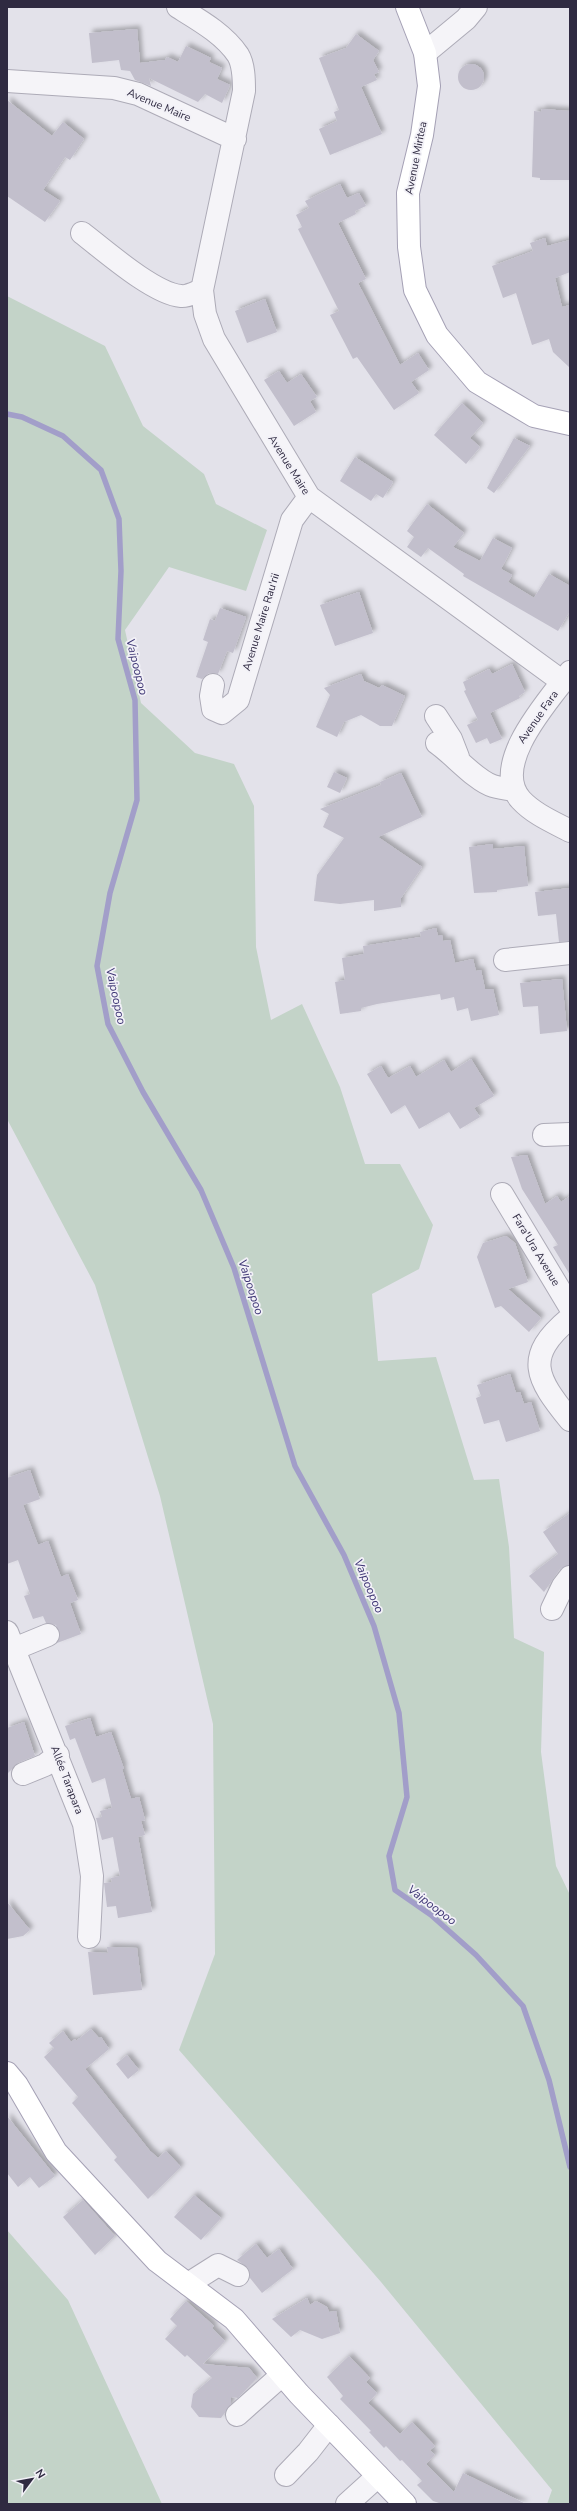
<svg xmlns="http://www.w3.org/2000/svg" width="577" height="2511" font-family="'Nunito Sans',sans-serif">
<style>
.green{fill:#c3d3c8}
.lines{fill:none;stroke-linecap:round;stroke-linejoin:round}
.stream{stroke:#a29ec9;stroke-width:5.5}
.building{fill:#c2bfcc;filter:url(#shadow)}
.minor-casing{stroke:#adabb7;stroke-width:24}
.major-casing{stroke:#a5a1b5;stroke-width:24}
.minor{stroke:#f5f4f8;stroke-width:22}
.major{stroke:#fff;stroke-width:22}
.labels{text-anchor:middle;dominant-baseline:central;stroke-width:3.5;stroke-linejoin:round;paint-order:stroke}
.street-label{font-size:11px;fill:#2f2a41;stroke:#f2f1f7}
.water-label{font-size:12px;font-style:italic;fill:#3d3574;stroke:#f2f1f7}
</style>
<defs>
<filter id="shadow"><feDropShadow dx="3.5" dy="-3.5" stdDeviation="2" flood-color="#0004"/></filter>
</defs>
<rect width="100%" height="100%" fill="#e3e2ea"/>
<path class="green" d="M7,296l98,50 38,80 61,48 12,30 51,26 -21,61 -77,-24 -44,63 16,73 54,50 39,11 20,42 2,141 15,73 31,-16 38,83 25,77h35l33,61 -14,44 -47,25 6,67 58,-4 38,123 25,-1 10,68 5,91 30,14 -3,100 15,114 14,29v609h-23l5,-14 -171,-208 -202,-232 36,-96 -2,-230 -53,-228 -65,-211 -88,-166z
M7,2230l61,70 94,204h-155z"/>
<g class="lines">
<path class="stream" d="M7,414l15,3 41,19 38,34 18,49 2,52 -3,68 17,61 2,100 -27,93 -13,73 11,58 35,68 58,98 33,78 61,198 49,89 30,71 25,87 8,84 -18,59 6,34 36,25 45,40 47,51 26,74 21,87"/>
</g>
<path class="building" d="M137,29l3,34 25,-3 2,-3 11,5 8,-16 25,12 -2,4 13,6 -5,11 13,6 -8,18 -17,-9 -7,8 -49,-24 2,8 -16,-6 -5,-9 -9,-1 -2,-10 -27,3 -3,-30z
M356,34l23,17 -6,9 6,12 -5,2 3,6 -16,7 21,47 -52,21 -11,-26 18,-8 -3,-9 5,-2 -20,-52 27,-10z
M458 77a13 13 0 1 1 26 0a13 13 0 1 1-26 0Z
M7,100l45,36 11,-14 21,17 -14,21 -5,-3 -22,33 17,11 -15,21 -38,-26z
M542,109l28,2v69h-30v-2l-8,-1 2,-66 7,1z
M340,184l7,14 12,-5 7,13 -11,5 1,3 -18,9 28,56 -8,4 42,82 18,-12 11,17 -18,12 8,11 -25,17 -37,-53 -4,2 -23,-44 9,-4 -41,-82 4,-2 -6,-12 13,-7 -4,-7z
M545,238l2,8 23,-6v32l-15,6 7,29 8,-2v63l-17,-16 -4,-13 -17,6 -16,-52 -13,5 -11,-32 41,-15 -3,-8z
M265,299l12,33 -30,11 -12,-32z
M279,371l8,12 14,-9 16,23 -7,4 6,11 -22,14 -30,-46z
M462,403l21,20 -13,15 10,9 -14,17 -32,-29z
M514,438l16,8 -36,47 -7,-5z
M355,457l38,25 -10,16 -7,-4 -5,7 -31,-20z
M427,504l37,29 -11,14 27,14 13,-23 19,10 -11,21 11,6 -4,7 26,16 15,-24 21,12v25l-12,20 -95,-55 1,-2 -36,-26 -7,9 -14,-10 7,-10 -7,-6z
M359,592l14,41 -38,13 -15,-41z
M220,608l26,9 -13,36 -6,-2 -9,23 -9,-1 -7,6 -6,-2 12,-35 -5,-2 7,-21 5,2z
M512,664l13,28 -6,4 1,2 -30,15 12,26 -12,5 -3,-6 -11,5 -9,-18 11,-5 -14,-29 2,-1 -3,-8 26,-13 3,5z
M361,674l3,7 15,7 3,-3 23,11 -13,30h-12l-19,-11 -17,7 -7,15 -21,-10 14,-32 -6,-7z
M334,772l13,6 -7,15 -13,-6z
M401,773l21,44 -44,20 44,30 -21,31v9l-27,4v-11l-34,4 -26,-3 3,-26 27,-37 -21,-11 6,-13 -9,-5 61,-24 -1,-3z
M493,844v5l31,-3 4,40 -31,4v2l-23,1 -5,-46z
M570,888v53l-11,1 -3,-28 -18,2 -3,-24z
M436,928l2,8 4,-1 1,6 7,-1 5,23 18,-4 3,12 5,-1 4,19h8l6,26 -28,6 -3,-13 -11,3 -3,-14 -13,3 -1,-6 -63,10 -16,4v3l-21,3 -5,-32 10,-2 -3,-22 22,-4 -1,-8 58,-9 -1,-5z
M562,979l5,52 -27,3 -2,-28 -15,1 -3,-24z
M471,1059l23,37 -20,12 6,9 -20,12 -11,-17 -30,17 -14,-24 -14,9 -24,-40 14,-8 7,12 22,-12 6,11 28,-17 7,12z
M527,1155l18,49 12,-8 4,6 9,-6v79l-17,-28 5,-2 -36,-56 -11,-32z
M506,1236l9,7 13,39 -20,7 33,29 -12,14 -28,-26 -6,2 -18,-51 6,-14z
M510,1374l6,19 4,-1 4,12 7,-2 9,29 -34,11 -7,-22 -15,4 -8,-26 5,-2 -4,-11z
M30,1470l10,29 -17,6 15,40 10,-4 13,36 7,-3 10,26 -8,3 11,31 -24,9 3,-7 -4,-11 -10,-2 -3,-7 -10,3 -9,-23 6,-2 -12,-34 -11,4v-86z
M570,1513v52l-10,4 -16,23 -15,-16 29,-22 -15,-22z
M90,1718l6,19 15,-5 13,37h-2l9,30 8,-2 6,23 -4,1 4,14 -7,2 14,75 -34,6 -2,-12 -9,1 -3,-24 8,-1 -1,-4 9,-2 -7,-39 -11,3 -6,-22 6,-1 -2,-6 12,-3 -7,-30 -13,5 -17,-45 -5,2 -5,-14z
M24,1722l11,34 -17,7 -11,11v-46z
M7,1902l23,28 -7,6 -16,3z
M107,1947l30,1 5,42 -49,5 -5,-43 20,1z
M91,2029l8,9 2,-1 8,12 -24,20 65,82 8,7 8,-7 15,16 -33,32 -34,-39 3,-3 -45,-54 6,-6 -34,-40 10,-9 -5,-5 14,-12 8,11 4,-3 1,2z
M127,2055l12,15 -11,9 -12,-15z
M7,2116l48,60 -16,12 -9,-11 -12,10 -11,-14z
M194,2195l27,23 -20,22 -27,-23z
M83,2200l32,36 -20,19 -32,-38z
M256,2244l11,14 12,-9 14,20 -31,24 -12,-15 -2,-10 -11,-8z
M307,2298l3,7 6,-4 11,6 2,5 7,-1 4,22 -18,6 -22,-9 -9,7 -19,-18z
M186,2301l28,25 -2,2 13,13 -22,23 46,4 8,10 -19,20 -7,-1v7l-10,14 -22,-1 -8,-10 2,-13 19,-16 -25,-23 -2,2 -20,-18 12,-13 -7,-7z
M349,2356l21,22 -4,4 11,11 -9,10 32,31 12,-12 23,24 -5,4 5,5 -9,9 28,28 9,-19 63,31h-84l-9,-3 -16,-16 5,-4 -20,-21 -2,1 -14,-15 -2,2 -15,-16 2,-1 -31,-32 3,-3 -16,-19z"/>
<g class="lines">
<g class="minor-casing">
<path id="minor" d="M178,7c21,13 46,27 60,48 6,10 6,25 6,36l-42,199 3,24 9,25 95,158 254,185
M425,53l41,-34 10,-12
M7,81l107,7 24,6 97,45
M82,233c22,17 72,61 99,63 6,1 15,-4 21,-6
M570,672c-21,28 -81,93 -49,128 13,14 32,22 49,31
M213,685l-2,11 2,13 9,4 16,-13 54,-180 17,-23
M436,716l15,23 7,18
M437,743c16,11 39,38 56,43 7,2 14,3 21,4
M505,960l65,-7
M544,1135l26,-1
M502,1194l68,113
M570,1318c-47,39 -34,60 0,102
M552,1609l11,-23 7,-9
M7,1632l77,192 8,52 -3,61
M14,1649l34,-14
M23,1774l22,-9 13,-10
M188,2284l30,-19 20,10
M237,2415l45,-40
M286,2475l22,-23 21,-27
M347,2504l31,-28"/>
</g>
<g class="major-casing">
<path id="major" d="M407,7l18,46 4,33 -7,49 -14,58 1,54 6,43 22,45 40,47 57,34 36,8
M7,2073l10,12 39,67 101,109 77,58 65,75 106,110"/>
</g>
<use href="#minor" class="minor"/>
<use href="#major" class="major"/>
</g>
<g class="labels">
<g class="street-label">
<text transform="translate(159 105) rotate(23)">Avenue Maire</text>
<text transform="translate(416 158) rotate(-79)">Avenue Miritea</text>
<text transform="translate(289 465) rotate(58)">Avenue Maire</text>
<text transform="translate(261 622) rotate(-73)">Avenue Maire Rau'rii</text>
<text transform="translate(538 717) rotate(-55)">Avenue Fara</text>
<text transform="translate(536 1250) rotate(59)">Fara'Ura Avenue</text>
<text transform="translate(67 1780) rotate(69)">Allée Tarapara</text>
</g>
<g class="water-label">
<text transform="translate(137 667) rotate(76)">Vaipoopoo</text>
<text transform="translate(116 996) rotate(78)">Vaipoopoo</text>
<text transform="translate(251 1287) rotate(72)">Vaipoopoo</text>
<text transform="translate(369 1586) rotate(67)">Vaipoopoo</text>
<text transform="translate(432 1905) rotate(37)">Vaipoopoo</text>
</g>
</g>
<rect width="577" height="2511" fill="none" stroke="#2f2a41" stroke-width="16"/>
<g transform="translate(32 2479) rotate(58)" stroke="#f2f1f7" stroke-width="3" paint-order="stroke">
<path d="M0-3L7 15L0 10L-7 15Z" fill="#2f2a41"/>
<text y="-6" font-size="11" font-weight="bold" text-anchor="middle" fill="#2f2a41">N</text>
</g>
</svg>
